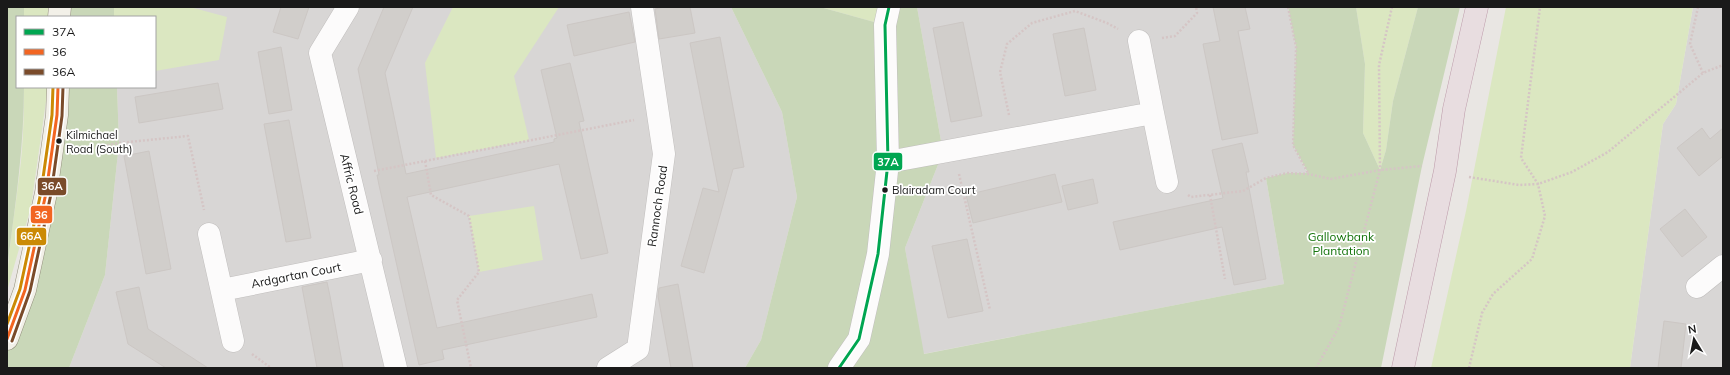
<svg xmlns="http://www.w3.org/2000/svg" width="1730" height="375" font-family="Mulish,sans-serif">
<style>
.residential{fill:#d8d6d5}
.grass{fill:#dbe7c1}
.forest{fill:#c9d7b8}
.building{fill:#d1cecb;stroke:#ccc7c4}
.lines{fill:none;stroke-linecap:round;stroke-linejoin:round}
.street-casing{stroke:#c0bebd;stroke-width:23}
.secondary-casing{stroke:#93907c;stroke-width:23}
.highway-casing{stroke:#bd9baa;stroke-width:23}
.path{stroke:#d5c5c5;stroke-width:2.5;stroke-dasharray:2 2;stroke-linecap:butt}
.street{stroke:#fcfbfb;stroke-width:22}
.secondary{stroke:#f2f0e8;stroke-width:22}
.highway{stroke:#e8dde0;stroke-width:22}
.bus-1-casing{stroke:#fff;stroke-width:6}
.bus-2-casing{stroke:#fff;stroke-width:6}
.bus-3-casing{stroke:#fff;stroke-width:6}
.bus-4-casing{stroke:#fff;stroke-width:6}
.bus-1{stroke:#00a651;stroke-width:3}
.bus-2{stroke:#f26522;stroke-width:3}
.bus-3{stroke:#7a4b2a;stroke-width:3}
.bus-4{stroke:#cb8a05;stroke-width:3}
.bus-dot{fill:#1a1a1a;stroke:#fff;stroke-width:1.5}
.labels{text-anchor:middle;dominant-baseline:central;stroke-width:3.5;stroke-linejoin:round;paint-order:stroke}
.bus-label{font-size:11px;fill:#1a1a1a;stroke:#fff;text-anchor:start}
.street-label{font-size:12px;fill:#1a1a1a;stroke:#fff}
.park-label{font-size:12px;fill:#15740c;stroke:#fff}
.line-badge{stroke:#fff;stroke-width:1.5}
.badge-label{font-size:11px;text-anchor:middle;font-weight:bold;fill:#fff}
</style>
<rect width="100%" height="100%" fill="#e9e6e3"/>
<path class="residential" d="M114,7h617l51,105 15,85 -36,143 -16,28h-676l36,-93 14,-132 -2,-56h38v-70h-41z
M917,7h371l8,40 -3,98 15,29 -21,-1 -21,5 18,106 -361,70 -18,-106 38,-96z
M1693,7h30v361h-93l33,-244 13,-20z"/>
<path class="grass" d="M24,7h24v10h-24z
M114,7h76l37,10 -8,43 -64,11v-54h-41z
M453,7h106l-45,69 15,64 -93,18 -11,-95z
M820,7h69l-4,18z
M1356,7h62l-25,94 -7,49 -6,20 -17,-37 2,-69z
M1506,7h187l-17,97 -13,20 -33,244h-199l35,-157z
M24,87h24l-17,120 -24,84c0,-36 7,-71 11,-106 5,-33 6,-66 6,-98z
M534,206l9,54 -64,12 -10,-56z"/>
<path class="forest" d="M7,7h17v10h-7v70h7c0,61 -9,121 -17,181z
M54,7h60v10h-59z
M731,7h89l65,18 4,-18h28l26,145 -38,96 19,106 360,-70 -18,-106 21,-5h21l-15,-28 3,-98 -8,-40h68l9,57 -2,69 17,37 6,-20 7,-49 25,-94h42l-38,159 -41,202h-636l16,-28 36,-143 -15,-85z
M58,87h59l2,56 -14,132 -36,93h-62v-29z"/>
<path class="building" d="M281,7h28l-11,32 -25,-7z
M384,7h29l-28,66 21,101 148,-32v-3l3,-1 -16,-68 29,-7 14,58 -5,1 29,131 -27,6 -22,-95 -152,33 30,131 155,-34 5,23 -155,33 2,9 -25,6 -40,-180 -2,-10h2l-21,-106z
M664,7h26l5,26 -36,6 -4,-30z
M1213,7h32l5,22 -12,2 20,102 -36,7 -19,-96 17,-3z
M629,12l6,30 -61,14 -7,-31z
M963,22l19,94 -31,6 -18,-94z
M1084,28l12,62 -31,6 -12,-62z
M720,37l24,130 -11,2 -29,104 -23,-7 22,-78 16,4 -29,-149z
M281,47l11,63 -23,4 -11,-62z
M218,83l5,26 -84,14 -4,-26z
M289,120l22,118 -25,4 -22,-118z
M1702,128l8,11 13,-11v28l-24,20 -22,-28z
M1242,143l7,29h-3l20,107 -32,6 -12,-58 -102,23 -7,-28 110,-24 -11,-48z
M149,151l22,118 -25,5 -22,-118z
M1055,174l7,28 -89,21 -7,-28z
M1093,179l5,24 -30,7 -6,-24z
M1685,209l22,28 -25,20 -22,-28z
M967,239l16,72 -35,7 -16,-72z
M327,282l3,14 13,72h-26l-15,-81z
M678,284l15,84h-22l-13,-72 1,-8z
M139,287l9,42 60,39h-42l-38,-24 -12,-52z
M1664,321l22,3 -5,44h-23z"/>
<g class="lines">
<g class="street-casing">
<path id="street" d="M348,7l-28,46 76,315
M1153,113l14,69
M888,162l265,-49 -14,-72
M209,234l24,107
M1697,287l26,-21
M222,290l149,-30
M608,368l30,-19 26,-195 -22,-147
M839,368l20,-29 19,-85 10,-92 -3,-137 4,-18"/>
</g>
<g class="secondary-casing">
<path id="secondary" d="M59,17l1,-10
M7,339l18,-49 21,-97 11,-78 1,-28"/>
</g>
<g class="highway-casing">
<path id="highway" d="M1403,368l42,-197 9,-62 23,-102"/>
</g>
<path class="path" d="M1288,7l8,40 -3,98 15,28
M1698,7l-8,37 13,29
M1162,38l13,-2 22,-23 -1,-6
M1009,115l-9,-43 7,-28 25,-21 43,-12 32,12 11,6
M76,152l43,-9 69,-7 16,74
M425,161l6,34 38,21 10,56 -22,28 14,68
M374,171l260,-51
M959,174l31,136
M1469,177l50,8 19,-1 34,-12 36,-20 95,-79 20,-8
M1188,195l3,2 52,-6 23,-13 21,-5 21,1 23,5 49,-9 42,-4
M1210,195l15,84
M252,354l19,14
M1316,368l23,-41 41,-157 -1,-105 13,-58
M1469,368l13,-55 11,-19 39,-35 13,-43 -7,-32 -17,-26 19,-151"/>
<use href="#street" class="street"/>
<use href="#secondary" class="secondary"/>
<use href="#highway" class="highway"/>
<g class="bus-1-casing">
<path id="bus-1" d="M839,368l20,-29 19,-85 10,-92 -3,-137 4,-18"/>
</g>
<g class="bus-2-casing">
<path id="bus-2" d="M7,339l18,-49 21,-97 11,-78 1,-28"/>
</g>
<g class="bus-3-casing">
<path id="bus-3" d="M12,341l18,-50 21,-97 11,-78 1,-29"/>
</g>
<g class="bus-4-casing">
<path id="bus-4" d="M7,324l13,-35 21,-97 11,-77 1,-28"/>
</g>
<use href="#bus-1" class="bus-1"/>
<use href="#bus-2" class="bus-2"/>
<use href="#bus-3" class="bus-3"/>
<use href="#bus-4" class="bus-4"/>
</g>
<g class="bus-dot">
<circle cx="59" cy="141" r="3.5"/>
<circle cx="885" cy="190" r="3.5"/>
</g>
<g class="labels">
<g class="bus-label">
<text x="66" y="135">Kilmichael<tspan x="66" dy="14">Road (South)</tspan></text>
<text x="892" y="190">Blairadam Court</text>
</g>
<g class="street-label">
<text transform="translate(352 184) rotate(76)">Affric Road</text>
<text transform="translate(657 206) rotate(-82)">Rannoch Road</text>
<text transform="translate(296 275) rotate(-11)">Ardgartan Court</text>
</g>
<g class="park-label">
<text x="1341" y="236">Gallowbank<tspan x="1341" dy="14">Plantation</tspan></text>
</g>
</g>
<g class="line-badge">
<rect x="873" y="152" width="30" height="19" rx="4" fill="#00a651"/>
<rect x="37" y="177" width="30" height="19" rx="4" fill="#7a4b2a"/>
<rect x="30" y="205" width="23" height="19" rx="4" fill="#f26522"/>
<rect x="16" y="227" width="31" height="19" rx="4" fill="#cb8a05"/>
</g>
<g class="badge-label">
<text x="888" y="166">37A</text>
<text x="52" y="190">36A</text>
<text x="41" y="219">36</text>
<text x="31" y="240">66A</text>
</g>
<rect width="1730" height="375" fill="none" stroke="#1a1a1a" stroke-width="16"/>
<rect x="16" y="16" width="140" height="72" fill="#ffffff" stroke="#a3a3a3"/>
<rect x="24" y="29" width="20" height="6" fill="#00a651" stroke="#a3a3a3"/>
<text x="52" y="36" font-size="12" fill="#1a1a1a">37A</text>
<rect x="24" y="49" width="20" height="6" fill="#f26522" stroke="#a3a3a3"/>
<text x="52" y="56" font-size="12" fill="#1a1a1a">36</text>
<rect x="24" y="69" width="20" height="6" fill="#7a4b2a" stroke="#a3a3a3"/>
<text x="52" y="76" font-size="12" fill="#1a1a1a">36A</text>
<g transform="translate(1694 339) rotate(350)" stroke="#ffffff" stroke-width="3" paint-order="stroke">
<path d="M0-3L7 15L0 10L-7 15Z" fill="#1a1a1a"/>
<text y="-6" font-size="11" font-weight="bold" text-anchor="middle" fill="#1a1a1a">N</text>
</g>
</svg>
